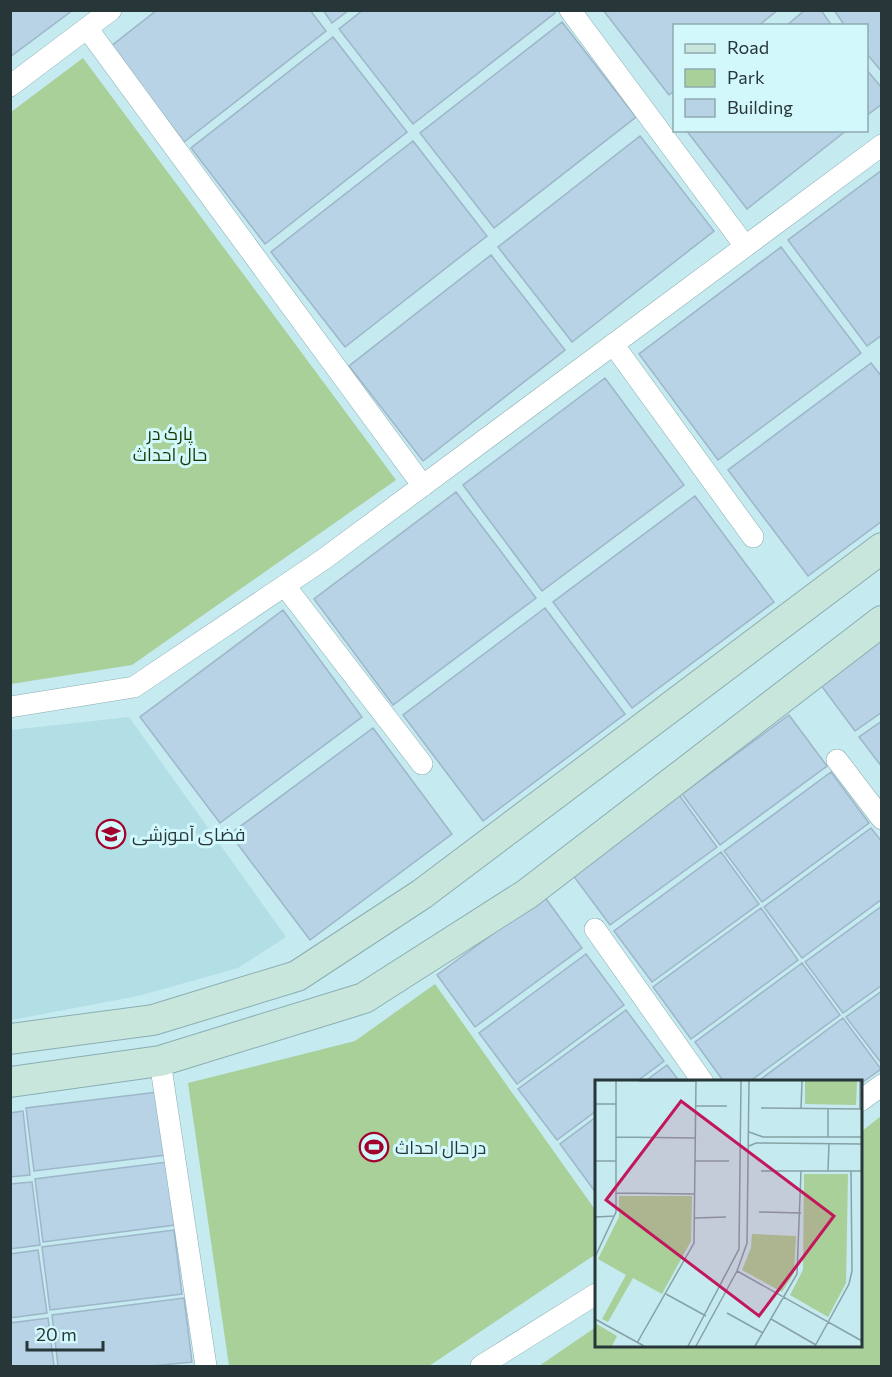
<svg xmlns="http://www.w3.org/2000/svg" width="892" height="1377" font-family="Commissioner,Cairo,sans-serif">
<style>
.built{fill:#b1dfe5}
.green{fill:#a8d098}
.building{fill:#b8d2e6;stroke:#9db6c9;stroke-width:1.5}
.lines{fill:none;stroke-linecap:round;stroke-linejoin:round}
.street-casing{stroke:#8aaeb2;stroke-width:22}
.secondary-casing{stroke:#8aaeb2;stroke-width:32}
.street{stroke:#fff;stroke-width:21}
.secondary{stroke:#c9e6dd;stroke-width:30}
.labels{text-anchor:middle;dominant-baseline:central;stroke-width:6;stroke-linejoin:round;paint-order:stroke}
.park-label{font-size:18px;fill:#153900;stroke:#d2f8fc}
.poi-label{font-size:18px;fill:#273638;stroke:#d2f8fc;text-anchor:start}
.inset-road{fill:none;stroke:#86a2a6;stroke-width:1.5}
.view{fill:#c2185b;fill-opacity:0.15;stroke:#c2185b;stroke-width:3}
.inset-edge{fill:none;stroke:#273638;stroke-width:3}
</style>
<rect width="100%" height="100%" fill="#c5eaef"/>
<path class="built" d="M129,717l157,220 -48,31 -100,28 -127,24v-290z"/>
<path class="green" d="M83,58l313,422 -264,185 -121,19v-572z
M435,984l161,227v43l-167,112h-200l-41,-283 167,-42z
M881,1116v250h-342l57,-39v19h264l1,-214z"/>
<path class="building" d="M10,10h63l-63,47z
M157,10h153l16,21 -142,111 -74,-95z
M323,10h26l-17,13z
M363,10h190l2,3 -142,111 -74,-95z
M603,10h175l-20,16h-84v65l-5,4z
M805,10h16l11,16h-46z
M834,10h48v62l-16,-19v-27h-21z
M562,22l74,95 -142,111 -74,-95z
M333,37l74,95 -142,112 -74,-96z
M866,69l16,19v16l-16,12z
M686,130h161l-100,79z
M640,136l74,95 -142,111 -74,-95z
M413,141l74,95 -142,111 -74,-95z
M882,170v165l-15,11 -79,-106z
M781,247l80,106 -143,107 -79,-106z
M491,255l74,95 -142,111 -74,-95z
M871,363l11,14v144l-74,55 -80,-106z
M605,378l79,107 -142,106 -79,-106z
M456,492l80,106 -143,107 -79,-106z
M695,496l79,106 -142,106 -79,-106z
M545,608l80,106 -142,107 -80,-106z
M283,610l79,107 -142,106 -80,-106z
M882,632v80l-27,19 -38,-51z
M789,715l38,51 -107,79 -38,-51z
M882,721v46l-23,-30z
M373,728l79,106 -142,106 -80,-106z
M831,772l38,51 -107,79 -38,-51z
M679,795l38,52 -107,78 -38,-51z
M871,828l11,14v57l-80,59 -38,-51z
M721,852l38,52 -107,78 -38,-51z
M544,896l38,52 -107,79 -38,-52z
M882,906v79l-39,28 -38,-51z
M761,908l37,52 -107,79 -38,-52z
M586,954l38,51 -107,79 -38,-51z
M802,963l38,52 -91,67h-25l-29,-40z
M882,991v73l-36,-47z
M626,1010l38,51 -28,21h-40v29l-39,29 -39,-51z
M843,1018l38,51 -21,15v-2h-103z
M667,1065l13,17h-36z
M158,1092l8,63 -132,16 -8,-63z
M23,1111l7,64 -20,2v-64z
M596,1117v76l-36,-49z
M167,1162l8,63 -132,17 -8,-63z
M32,1182l8,63 -30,4v-65z
M174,1230l8,64 -132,16 -8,-63z
M38,1250l9,63 -37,5v-64z
M184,1298l8,64 -41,4h-93l-6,-51z
M48,1318l6,48h-44v-43z"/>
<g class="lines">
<g class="street-casing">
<path id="street" d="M570,10l175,236
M87,28l336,458
M10,86l101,-76
M613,344l140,193
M285,586l137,178
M10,707l124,-20 190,-128 558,-414
M837,760l45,59
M595,929l108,153
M160,1061l46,305
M860,1101l22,-16
M481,1366l115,-72"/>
</g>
<g class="secondary-casing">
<path id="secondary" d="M10,1039l143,-19 144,-44 125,-82 460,-346
M10,1082l150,-21 204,-63 163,-104 355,-273"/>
</g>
<use href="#street" class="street"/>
<use href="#secondary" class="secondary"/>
</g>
<defs>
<g id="school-ring" transform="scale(1.5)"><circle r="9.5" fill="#d2f8fc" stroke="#a2012c" stroke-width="1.5"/><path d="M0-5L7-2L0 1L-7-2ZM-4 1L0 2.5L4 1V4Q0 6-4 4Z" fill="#a2012c"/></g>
<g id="stadium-ring" transform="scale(1.5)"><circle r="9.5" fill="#d2f8fc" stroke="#a2012c" stroke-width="1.5"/><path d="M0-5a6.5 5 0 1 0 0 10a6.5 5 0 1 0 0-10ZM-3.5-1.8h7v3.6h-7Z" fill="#a2012c"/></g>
</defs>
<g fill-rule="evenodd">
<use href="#school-ring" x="111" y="834"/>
<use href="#stadium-ring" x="374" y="1147"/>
</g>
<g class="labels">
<g class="park-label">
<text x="170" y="433">پارک در<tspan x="170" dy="21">حال احداث</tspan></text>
</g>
<g class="poi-label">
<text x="132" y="834">فضای آموزشی</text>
<text x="395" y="1147">در حال احداث</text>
</g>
</g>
<g transform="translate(595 1080)">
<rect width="267" height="267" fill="#c5eaef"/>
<path d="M210,1h52l-1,24 -51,-1zM209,94h44l-2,109 -18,34 -38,-22 13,-25zM24,116h73l-1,45 -29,53 -29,-16 -25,44 -6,-3 24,-44 -28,-16 21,-42zM157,154l44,2 -2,37 -12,19 -40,-22 9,-22zM0,243l22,13 -5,10h-17z" fill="#a8d098"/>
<path class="inset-road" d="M44,1h57M0,24h21M101,26h31M166,28l101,1M206,28l1,-27M233,28v29M265,29v-28M154,52l14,5h99M21,57l80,1M154,66l7,-3 106,1M0,81h21M100,81h34M166,91h101M233,91l1,-28M21,113l79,1M164,132l42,1M0,137l20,-1M100,138l31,-1M0,177l21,-45v-131M142,191l125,70M71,214l40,22M132,233l36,20M0,239l49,27M176,239l45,26M42,263l57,-100 2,-162M93,266l51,-97 2,-168M101,266l41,-75 10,-28 2,-162M160,266l42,-72 4,-103M220,266l34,-62 3,-13 -1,-100"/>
<path class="view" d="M86,21l153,115 -75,100 -153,-116z"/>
<rect width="267" height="267" class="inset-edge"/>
</g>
<rect width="892" height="1377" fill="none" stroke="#273638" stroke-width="24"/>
<rect x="673" y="24" width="195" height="108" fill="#d2f8fc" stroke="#8eaaae" stroke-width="1.5"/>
<rect x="685" y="44" width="30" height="9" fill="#c9e6dd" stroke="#8eaaae" stroke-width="1.5"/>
<text x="727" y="54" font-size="18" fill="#273638">Road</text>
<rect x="685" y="69" width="30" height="18" fill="#a8d098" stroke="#8eaaae" stroke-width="1.5"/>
<text x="727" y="84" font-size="18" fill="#273638">Park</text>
<rect x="685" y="99" width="30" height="18" fill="#b8d2e6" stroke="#8eaaae" stroke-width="1.5"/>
<text x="727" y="114" font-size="18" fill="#273638">Building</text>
<path d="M27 1341v9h76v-9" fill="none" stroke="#273638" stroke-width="3"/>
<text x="36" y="1341" font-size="18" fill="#273638" stroke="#d2f8fc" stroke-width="4.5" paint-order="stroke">20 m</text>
</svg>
